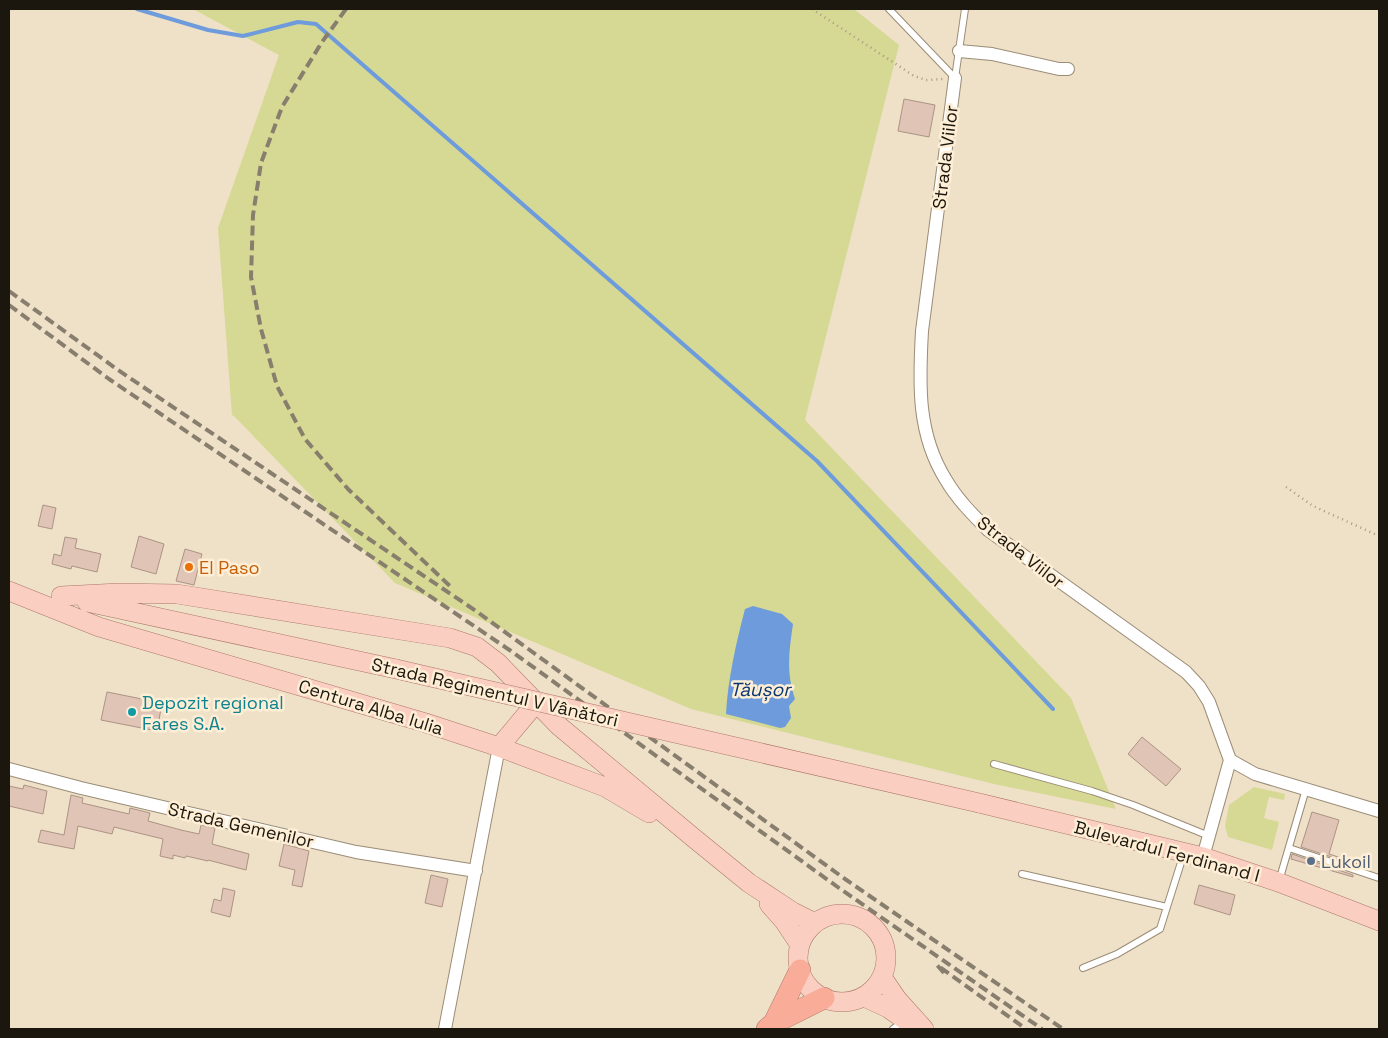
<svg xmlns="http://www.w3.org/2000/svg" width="1388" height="1038" font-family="'Space Grotesk',sans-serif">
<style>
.green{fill:#d6d993}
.water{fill:#6e9bdb}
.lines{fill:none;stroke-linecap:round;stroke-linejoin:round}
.stream{stroke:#6e9bdb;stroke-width:4}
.building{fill:#e0c5b6;stroke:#ac9385}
.lane-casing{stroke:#9a8c76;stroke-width:8}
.street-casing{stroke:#9a8c76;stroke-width:14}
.primary-casing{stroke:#ac7868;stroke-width:20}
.highway-casing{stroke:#ac7868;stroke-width:22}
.path{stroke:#a59986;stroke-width:2.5;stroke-dasharray:1 4;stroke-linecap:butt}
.lane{stroke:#fff;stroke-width:6}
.street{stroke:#fff;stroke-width:12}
.primary{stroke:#fbcec2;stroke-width:19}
.highway{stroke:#f9ad99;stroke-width:21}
.rail{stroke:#887e6d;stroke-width:4;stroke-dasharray:10 5;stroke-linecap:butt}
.primary-bridge-casing{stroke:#ac7868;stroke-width:20;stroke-linecap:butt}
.primary-bridge{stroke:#fbcec2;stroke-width:19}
.food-dot{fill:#e8710a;stroke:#fdeed5;stroke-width:2}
.culture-dot{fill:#0f9aa8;stroke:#fdeed5;stroke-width:2}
.service-dot{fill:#5c6f8a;stroke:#fdeed5;stroke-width:2}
.labels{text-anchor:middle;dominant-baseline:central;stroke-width:5;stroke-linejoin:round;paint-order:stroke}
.street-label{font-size:18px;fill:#1c170e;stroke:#fdeed5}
.food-label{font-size:18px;fill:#c56008;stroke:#fdeed5;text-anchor:start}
.culture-label{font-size:18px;fill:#0d838f;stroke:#fdeed5;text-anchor:start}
.service-label{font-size:18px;fill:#4e5e75;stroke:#fdeed5;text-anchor:start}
.water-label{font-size:19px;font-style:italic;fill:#0b3771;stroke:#fdeed5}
</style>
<rect width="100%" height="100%" fill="#efe0c8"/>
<path class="green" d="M193,9h661l45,36 -94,375 266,278 45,111 -122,-25 -303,-75 -296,-126 -160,-166 -3,-2 -14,-187 61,-173z
M1254,787l31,7 -1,6 -15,-3 -5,21 15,4 -7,28 -44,-13 -3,-11 4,-21z"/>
<path class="water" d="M753,606l29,8 11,10c-4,27 -7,49 2,75l-6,7 2,12 -6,9 -5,1 -54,-14c2,-36 10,-70 19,-105z"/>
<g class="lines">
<path class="stream" d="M137,9l71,21 35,6 55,-14 18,2 501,437 236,248"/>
</g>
<path class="building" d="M904,99l31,6 -6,32 -31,-6z
M43,505l13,3 -4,21 -14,-3z
M139,536l25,8 -8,30 -25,-7z
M65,537l12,2 -2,9 26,6 -4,18 -25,-6 -1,3 -19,-5 2,-10 7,2z
M185,549l17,5 -8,31 -18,-4z
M107,692l55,11 -5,28 -56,-11z
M1142,737l39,32 -15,17 -38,-32z
M24,785l23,6 -4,23 -34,-8v-20l14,3z
M71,795l12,3 -1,5 47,11 1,-6 20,5 -2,8 33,9 18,4 2,-9 14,3 -3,16 37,10 -3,16 -38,-10v1l-22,-5 -1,2 -12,-3v4l-13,-3 3,-17 -49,-12 -2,7 -34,-8 -4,23 -36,-7 3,-12 23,5z
M1312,812l27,8 -10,34 28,9 -1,2 -55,-18z
M284,844l25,7 -7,36 -10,-2 3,-15 -16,-4z
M1292,854l61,21v2l-62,-18z
M431,875l17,4 -6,28 -17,-4z
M1199,885l36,10 -5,20 -36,-11z
M223,888l12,3 -5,26 -19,-5 3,-13 7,2z"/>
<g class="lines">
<g class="lane-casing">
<path id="lane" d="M889,9l66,69
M955,78l10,-69
M994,764l98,27 41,14 76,31
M1289,848l90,30
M1022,874l145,33
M1279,881l27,-92
M1083,968l34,-14 43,-25 24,-76
M893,1029l9,-7"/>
</g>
<g class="street-casing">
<path id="street" d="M959,51l33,3 67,15h9
M955,78l-33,253c-3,53 -5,103 24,149 11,19 27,35 42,50l198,142 13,14 10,16 21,58 -27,97
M1230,760l25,14 124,37
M9,769l72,19 275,64 120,19
M445,1029l54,-282"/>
</g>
<g class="primary-casing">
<path id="primary" d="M9,591l90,36 327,96 73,24 106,40 44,26
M61,596l58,-3 58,1 273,44 27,9 21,16 61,63 136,113 54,44 44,29 22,11
M87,602l309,67
M499,747l37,-44
M979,803l224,54 75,25 101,39
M769,904l15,17 16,24
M798 958a44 44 0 1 1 88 0a44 44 0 1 1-88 0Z
M882,977l15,22 27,30
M864,997l24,11 20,14"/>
</g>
<g class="highway-casing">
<path id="highway" d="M774,1023l50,-25
M767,1029l7,-6 26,-53"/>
</g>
<path class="path" d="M812,9l102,67 12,4 17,-1
M1286,487l27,19 66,30"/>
<use href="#lane" class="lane"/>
<use href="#street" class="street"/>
<use href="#primary" class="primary"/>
<use href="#highway" class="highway"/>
<path class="rail" d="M346,9l-24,33 -40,65 -21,56 -8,52 -2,62 10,52 16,57 28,53 43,50 105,100
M9,291l109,79 358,241 369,268 218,150
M9,305l100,74 402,272 328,237 203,141
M944,973l-7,-8 89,64"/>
<g class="primary-bridge-casing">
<path id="primary-bridge" d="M396,669l583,134"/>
</g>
<use href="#primary-bridge" class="primary-bridge"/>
</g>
<circle class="food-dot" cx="189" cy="567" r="5"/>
<circle class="culture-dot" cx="132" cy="712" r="5"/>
<circle class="service-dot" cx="1311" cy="861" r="5"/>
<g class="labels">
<g class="street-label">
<text transform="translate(945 157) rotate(-83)">Strada Viilor</text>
<text transform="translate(1021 552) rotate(38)">Strada Viilor</text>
<text transform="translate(495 692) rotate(13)">Strada Regimentul V Vânători</text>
<text transform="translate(371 707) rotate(17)">Centura Alba Iulia</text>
<text transform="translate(241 825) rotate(13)">Strada Gemenilor</text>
<text transform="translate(1167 851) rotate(15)">Bulevardul Ferdinand I</text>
</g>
<g class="food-label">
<text x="199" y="567">El Paso</text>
</g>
<g class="culture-label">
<text x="142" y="702">Depozit regional<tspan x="142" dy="21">Fares S.A.</tspan></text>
</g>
<g class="service-label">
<text x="1321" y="861">Lukoil</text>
</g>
<g class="water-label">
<text x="760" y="689">Tăușor</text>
</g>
</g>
<rect width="1388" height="1038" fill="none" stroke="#1c170e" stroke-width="20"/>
</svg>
